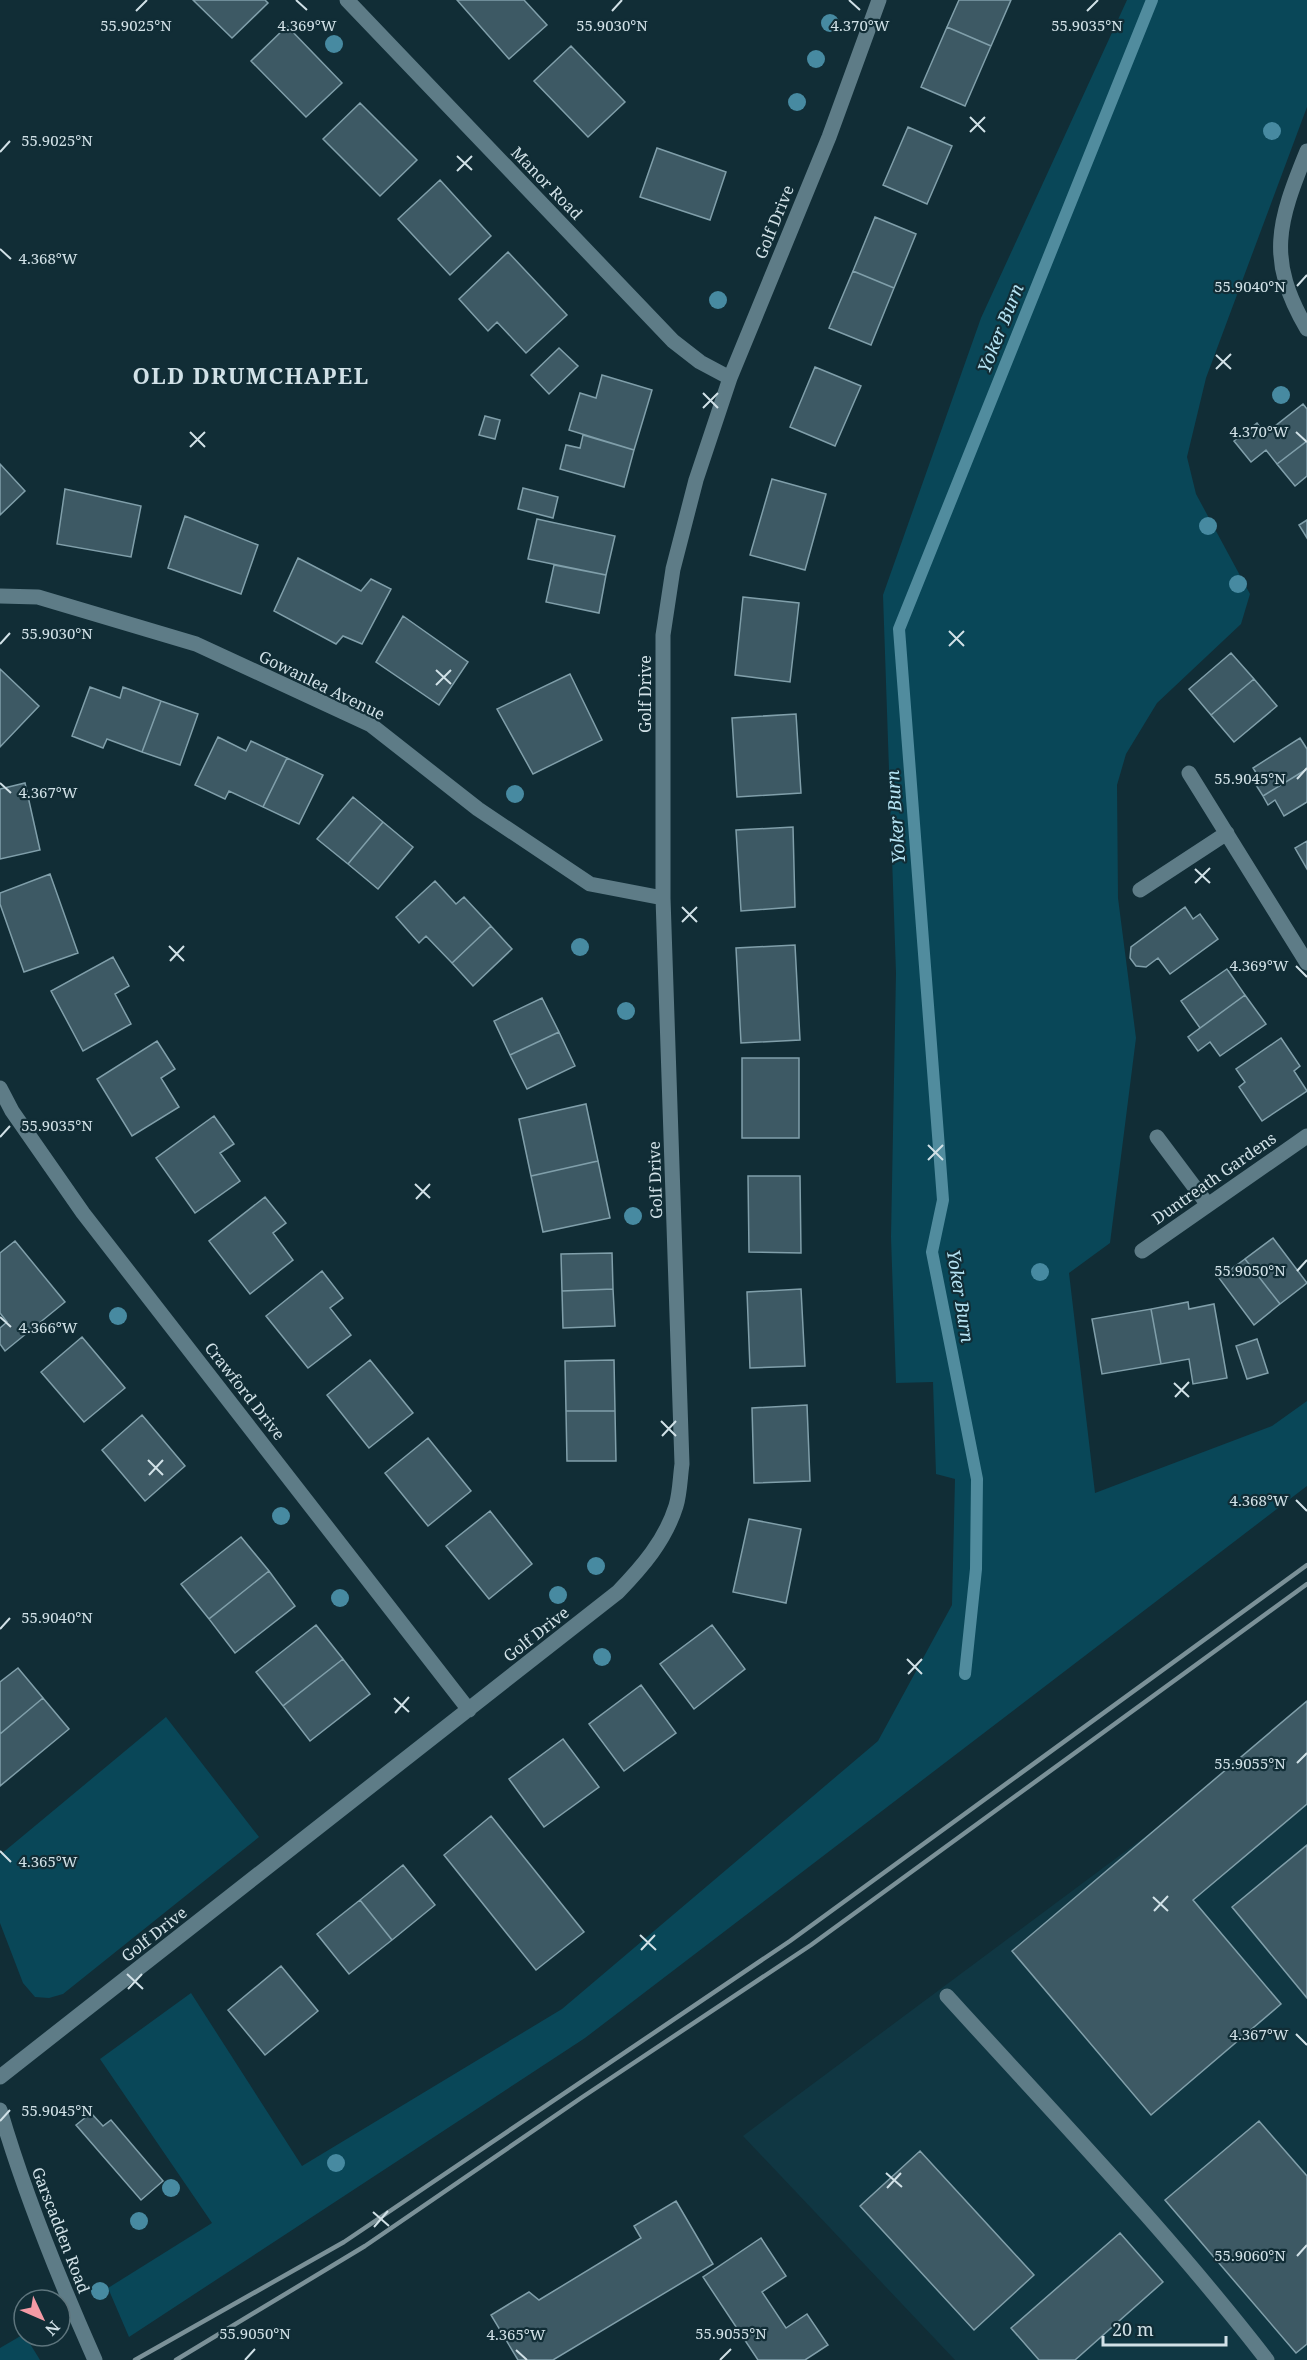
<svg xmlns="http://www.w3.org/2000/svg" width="1307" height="2360" font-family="'Noto Serif',serif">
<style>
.built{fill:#103743}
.green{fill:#094758}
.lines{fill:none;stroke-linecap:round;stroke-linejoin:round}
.stream{stroke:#518c9e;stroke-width:12}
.building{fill:#3d5964;stroke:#809faa;stroke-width:1.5}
.service{stroke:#5e7c87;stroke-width:15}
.minor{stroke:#5e7c87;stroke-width:15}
.rail{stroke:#7b9198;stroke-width:4.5}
.tree{fill:#478aa1}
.ticks{fill:none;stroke:#d1e1e7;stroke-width:2}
.labels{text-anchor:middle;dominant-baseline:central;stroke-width:4.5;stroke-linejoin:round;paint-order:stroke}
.street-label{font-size:16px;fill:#d1e1e7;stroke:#112d36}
.water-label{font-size:18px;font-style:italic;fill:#b5e3f3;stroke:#112d36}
.district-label{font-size:22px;font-weight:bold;letter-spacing:1.5px;fill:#d1e1e7;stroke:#112d36}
.ticks-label{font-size:15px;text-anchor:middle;fill:#d1e1e7;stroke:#112d36;stroke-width:4.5;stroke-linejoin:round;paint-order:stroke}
</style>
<rect width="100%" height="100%" fill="#112d36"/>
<path class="built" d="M1307,1716v644h-352l-212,-224z"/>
<path class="green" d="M1127,0h180v107l-101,271 -19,79 9,37 54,100 -9,30 -84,79 -31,51 -9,31 1,113 18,140 -26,205 -41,30 26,220 177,-67 35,-25v85l-722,552 -456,299 -21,-49 104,-65 -112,-164 91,-66 111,173 260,-157 316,-268 74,-136 3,-126 -19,-5 -3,-92 -37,1 -5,-146 5,-264 -13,-378 98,-277z
M166,1717l93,120 -196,157 -14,4 -14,-1 -12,-14 -23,-60v-68z
M24,2334l16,26h-40v-12z"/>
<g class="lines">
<path class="stream" d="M965,1674l11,-105 1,-90 -45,-227 11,-52 -44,-571 253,-629"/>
</g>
<path class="building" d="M193,0h72l3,3 -36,35z
M457,0h67l23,25 -38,34z
M959,0h52l-20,46 -44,-19z
M287,26l55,57 -36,34 -55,-56z
M947,27l44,19 -26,60 -44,-19z
M571,46l54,56 -37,35 -54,-56z
M360,103l57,57 -37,36 -57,-57z
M908,127l44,19 -25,58 -44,-19z
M657,148l69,24 -16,48 -70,-23z
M440,180l51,56 -41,39 -52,-56z
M875,217l41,17 -22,54 -41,-17z
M508,252l59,63 -41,38 -29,-31 -9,9 -29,-32z
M853,271l41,17 -23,57 -42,-17z
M559,348l19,18 -29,28 -18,-19z
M815,367l46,19 -26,60 -45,-19z
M602,375l50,15 -18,60 -65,-20 11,-37 16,5z
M1303,404l4,5v32l-30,23 -11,-14 -15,12 -17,-21 23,-18 8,11z
M485,416l15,4 -5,19 -16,-4z
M583,435l51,15 -10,37 -64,-18 6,-24 14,3z
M1307,441v35l-12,10 -18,-22z
M0,464l25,27 -25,24z
M772,479l54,15 -21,76 -55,-15z
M523,488l35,9 -5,21 -35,-9z
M65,489l76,17 -10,51 -74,-13z
M185,516l73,29 -17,49 -73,-26z
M537,519l78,17 -9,39 -78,-16z
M1307,520v18l-8,-13z
M298,558l63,33 10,-12 20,10 -29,55 -19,-8 -7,8 -62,-33z
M554,565l52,10 -7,38 -53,-11z
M743,597l56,6 -9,79 -55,-7z
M403,616l65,46 -29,43 -63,-43z
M1231,653l23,26 -43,36 -22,-26z
M0,669l39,37 -39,41z
M570,674l32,66 -69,34 -36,-65z
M1254,679l23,27 -43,36 -23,-27z
M90,687l30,11 3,-11 38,14 -19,51 -35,-13 -4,9 -31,-12z
M161,701l37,13 -18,51 -38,-13z
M796,714l5,79 -64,4 -5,-79z
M218,737l28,14 5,-10 36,17 -24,49 -34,-16 -4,8 -30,-14z
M1300,738l7,11v20l-44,27 -7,-11 6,-3 -9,-14z
M287,758l36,17 -24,49 -36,-17z
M1307,769v33l-23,14 -9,-16 -7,5 -5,-9z
M25,783l15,67 -40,9v-70z
M353,797l30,25 -35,42 -31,-25z
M383,822l30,25 -35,42 -30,-25z
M793,827l2,80 -54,4 -5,-81z
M1307,841v28l-12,-21z
M50,874l28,79 -54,19 -24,-68v-11z
M435,881l21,23 8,-7 27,29 -39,37 -26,-27 -7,7 -23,-26z
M1185,907l8,12 7,-5 18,25 -48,35 -12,-16 -12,9 -10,-1 -6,-8 1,-11z
M491,926l21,23 -39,37 -21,-23z
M795,945l5,95 -59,3 -5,-95z
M113,957l16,29 -14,8 16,30 -48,27 -32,-60z
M1227,969l18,26 -45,33 -19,-27z
M1245,995l21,29 -46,32 -10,-14 -12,9 -10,-14z
M542,998l17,34 -49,23 -16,-34z
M559,1032l16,34 -48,23 -17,-34z
M1281,1038l19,28 -6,5 13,20 -45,30 -23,-34 6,-5 -9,-13z
M157,1041l18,28 -14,9 18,29 -47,29 -35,-57z
M742,1058h57v80h-57z
M586,1104l12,57 -67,15 -12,-57z
M214,1116l20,28 -14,9 20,28 -45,32 -39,-55z
M598,1161l12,57 -67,14 -12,-56z
M748,1176h52l1,77 -52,-1z
M265,1197l21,26 -13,10 20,27 -43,34 -41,-53z
M1273,1238l34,45 -27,21 -35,-45z
M15,1241l50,61 -60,49 -5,-7v-16l7,-6 -7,-9v-60z
M612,1253l1,36 -51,2 -1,-37z
M1245,1259l35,45 -26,21 -35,-47z
M322,1271l21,27 -13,10 21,27 -43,33 -42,-52z
M613,1289l2,37 -52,2 -1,-37z
M801,1289l4,77 -55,2 -3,-76z
M1188,1302l1,7 25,-5 13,74 -34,6 -4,-25 -28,5 -10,-55z
M1151,1309l10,55 -59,10 -10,-55z
M82,1337l43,51 -41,34 -43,-50z
M1257,1339l11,34 -21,6 -11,-33z
M370,1360l43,53 -44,35 -42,-53z
M614,1360l1,51h-49l-1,-50z
M807,1405l3,76 -56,2 -2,-75z
M566,1411h49l1,50h-49z
M142,1415l43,51 -40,35 -43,-51z
M428,1438l43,53 -43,35 -43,-53z
M490,1511l42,53 -43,35 -43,-53z
M749,1519l52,10 -15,74 -53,-11z
M241,1537l28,34 -60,48 -28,-35z
M269,1571l26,35 -60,47 -26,-34z
M316,1625l27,34 -60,47 -27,-34z
M712,1625l33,44 -51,40 -34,-45z
M343,1659l27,35 -60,47 -27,-35z
M18,1668l25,30 -43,36v-52z
M641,1685l35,48 -52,38 -35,-47z
M43,1698l26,31 -69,57v-52z
M1307,1701v103l-114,96 88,104 -130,111 -139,-164z
M563,1739l36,48 -55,40 -35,-48z
M491,1816l93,116 -48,38 -92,-115z
M1307,1845v153l-75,-91z
M403,1865l32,40 -43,35 -32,-40z
M360,1900l32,40 -43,34 -32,-40z
M281,1966l37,45 -53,44 -37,-45z
M91,2113l12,13 8,-6 52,61 -22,19 -65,-75z
M1259,2121l48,55v168l-11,9 -131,-153z
M920,2151l114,124 -60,55 -114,-124z
M676,2201l37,63 -160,96h-35l-27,-45 38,-23 10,8 102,-62 -7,-12z
M1120,2233l43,49 -88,78h-36l-28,-32z
M761,2238l25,38 -24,16 24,36 21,-14 21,31 -23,15h-47l-55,-83z"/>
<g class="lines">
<path class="service" d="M947,1996c109,120 221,236 320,364"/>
<path class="minor" d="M347,0l326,341 27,21 30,16
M1307,151c-29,71 -41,108 0,178
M0,596l38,1 158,47 175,81 107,84 112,75 73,14
M1189,773l118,190
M1140,890l87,-57
M0,1088l12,23 71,102 386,497
M1157,1137l51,68
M1142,1251l165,-115
M0,2077l618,-485c24,-25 47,-51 58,-86 4,-13 4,-28 6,-42l-19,-566v-263l10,-66 23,-89 34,-102 99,-241 50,-137
M0,2110c25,85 59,169 95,250"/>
<path class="rail" d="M135,2360l209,-118 446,-301 517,-376
M176,2360l189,-114 216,-148 230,-153 496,-361"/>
</g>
<g class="tree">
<circle cx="830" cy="23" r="9"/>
<circle cx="334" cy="44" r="9"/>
<circle cx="816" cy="59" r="9"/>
<circle cx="797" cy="102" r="9"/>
<circle cx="1272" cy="131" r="9"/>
<circle cx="718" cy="300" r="9"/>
<circle cx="1281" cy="395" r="9"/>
<circle cx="1208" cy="526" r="9"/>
<circle cx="1238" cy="584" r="9"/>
<circle cx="515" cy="794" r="9"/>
<circle cx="580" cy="947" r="9"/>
<circle cx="626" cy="1011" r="9"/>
<circle cx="633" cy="1216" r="9"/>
<circle cx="1040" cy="1272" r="9"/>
<circle cx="118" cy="1316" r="9"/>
<circle cx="281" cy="1516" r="9"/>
<circle cx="596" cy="1566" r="9"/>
<circle cx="558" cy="1595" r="9"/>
<circle cx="340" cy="1598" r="9"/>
<circle cx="602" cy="1657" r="9"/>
<circle cx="336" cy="2163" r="9"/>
<circle cx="171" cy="2188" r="9"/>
<circle cx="139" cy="2221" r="9"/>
<circle cx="100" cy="2291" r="9"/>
</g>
<path class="ticks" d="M296,0l11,10M849,0l11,10M136,11l11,-11M612,11l10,-11M1087,11l11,-11M970,117l15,15M970,132l15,-15M0,152l10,-11M457,156l15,14M457,171l15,-15M0,249l11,10M1297,286l10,-11M1216,355l15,14M1216,369l15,-15M703,393l15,15M703,408l15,-15M190,432l15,15M1296,432l11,10M190,447l15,-15M949,631l15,15M0,644l10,-11M949,646l15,-15M436,670l15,14M436,685l15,-15M1297,779l10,-11M0,783l11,10M1195,869l15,14M1195,883l15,-15M682,907l15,15M682,922l15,-15M169,946l15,15M170,961l14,-15M1296,966l11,11M0,1137l10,-11M928,1145l15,15M928,1160l15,-15M415,1184l15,14M416,1199l14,-15M1297,1271l10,-11M0,1317l11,10M1174,1383l15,14M1175,1397l14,-15M661,1421l15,15M662,1436l14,-15M148,1460l15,15M149,1475l14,-15M1296,1500l11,11M0,1629l10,-11M907,1659l15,15M908,1674l14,-15M394,1698l15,14M395,1713l14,-16M1297,1763l10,-10M0,1851l11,11M1153,1897l15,14M1154,1911l14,-15M640,1935l16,15M641,1950l14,-15M127,1974l16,15M128,1989l14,-15M1296,2034l11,11M0,2121l10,-11M886,2173l16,14M887,2188l14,-15M373,2212l16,14M374,2227l14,-16M1297,2256l10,-11M516,2350l11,10M245,2360l10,-11M720,2360l11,-11"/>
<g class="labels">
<g class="street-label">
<text transform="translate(547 183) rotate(46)">Manor Road</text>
<text transform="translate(774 222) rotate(-68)">Golf Drive</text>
<text transform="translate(322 685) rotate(26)">Gowanlea Avenue</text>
<text transform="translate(645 694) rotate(-90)">Golf Drive</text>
<text transform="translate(1214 1178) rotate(-35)">Duntreath Gardens</text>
<text transform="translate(655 1180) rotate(-92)">Golf Drive</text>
<text transform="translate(245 1391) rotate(52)">Crawford Drive</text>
<text transform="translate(536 1634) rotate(-38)">Golf Drive</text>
<text transform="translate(154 1934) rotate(-38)">Golf Drive</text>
<text transform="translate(61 2230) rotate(69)">Garscadden Road</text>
</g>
<g class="water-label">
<text transform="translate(1000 328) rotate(-68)">Yoker Burn</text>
<text transform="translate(895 817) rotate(-94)">Yoker Burn</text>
<text transform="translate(961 1296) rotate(81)">Yoker Burn</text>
</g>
<g class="district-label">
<text x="251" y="375">OLD DRUMCHAPEL</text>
</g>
</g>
<g class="ticks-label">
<text x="860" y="31">4.370°W</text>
<text x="307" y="31">4.369°W</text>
<text x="612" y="31">55.9030°N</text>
<text x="1087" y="31">55.9035°N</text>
<text x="136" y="31">55.9025°N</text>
<text x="57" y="146">55.9025°N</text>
<text x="48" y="264">4.368°W</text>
<text x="1250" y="292">55.9040°N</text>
<text x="1259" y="437">4.370°W</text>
<text x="57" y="639">55.9030°N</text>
<text x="1250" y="784">55.9045°N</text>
<text x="48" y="798">4.367°W</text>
<text x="1259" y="971">4.369°W</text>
<text x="57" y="1131">55.9035°N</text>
<text x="1250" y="1276">55.9050°N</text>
<text x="48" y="1333">4.366°W</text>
<text x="1259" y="1506">4.368°W</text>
<text x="57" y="1623">55.9040°N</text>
<text x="1250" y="1769">55.9055°N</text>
<text x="48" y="1867">4.365°W</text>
<text x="1259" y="2040">4.367°W</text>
<text x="57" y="2116">55.9045°N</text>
<text x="1250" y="2261">55.9060°N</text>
<text x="255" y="2339">55.9050°N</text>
<text x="731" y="2339">55.9055°N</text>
<text x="516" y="2340">4.365°W</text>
</g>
<g transform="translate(42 2318) rotate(134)"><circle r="28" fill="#112d36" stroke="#5e757d" stroke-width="1.5"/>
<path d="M0-4.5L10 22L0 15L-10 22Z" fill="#f49aa5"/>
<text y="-9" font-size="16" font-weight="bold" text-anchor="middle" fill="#d1e1e7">N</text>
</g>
<path d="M1103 2336v9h123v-9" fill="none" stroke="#d1e1e7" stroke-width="3"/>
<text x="1112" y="2336" font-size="18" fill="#d1e1e7" stroke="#112d36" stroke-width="4.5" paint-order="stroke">20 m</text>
</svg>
